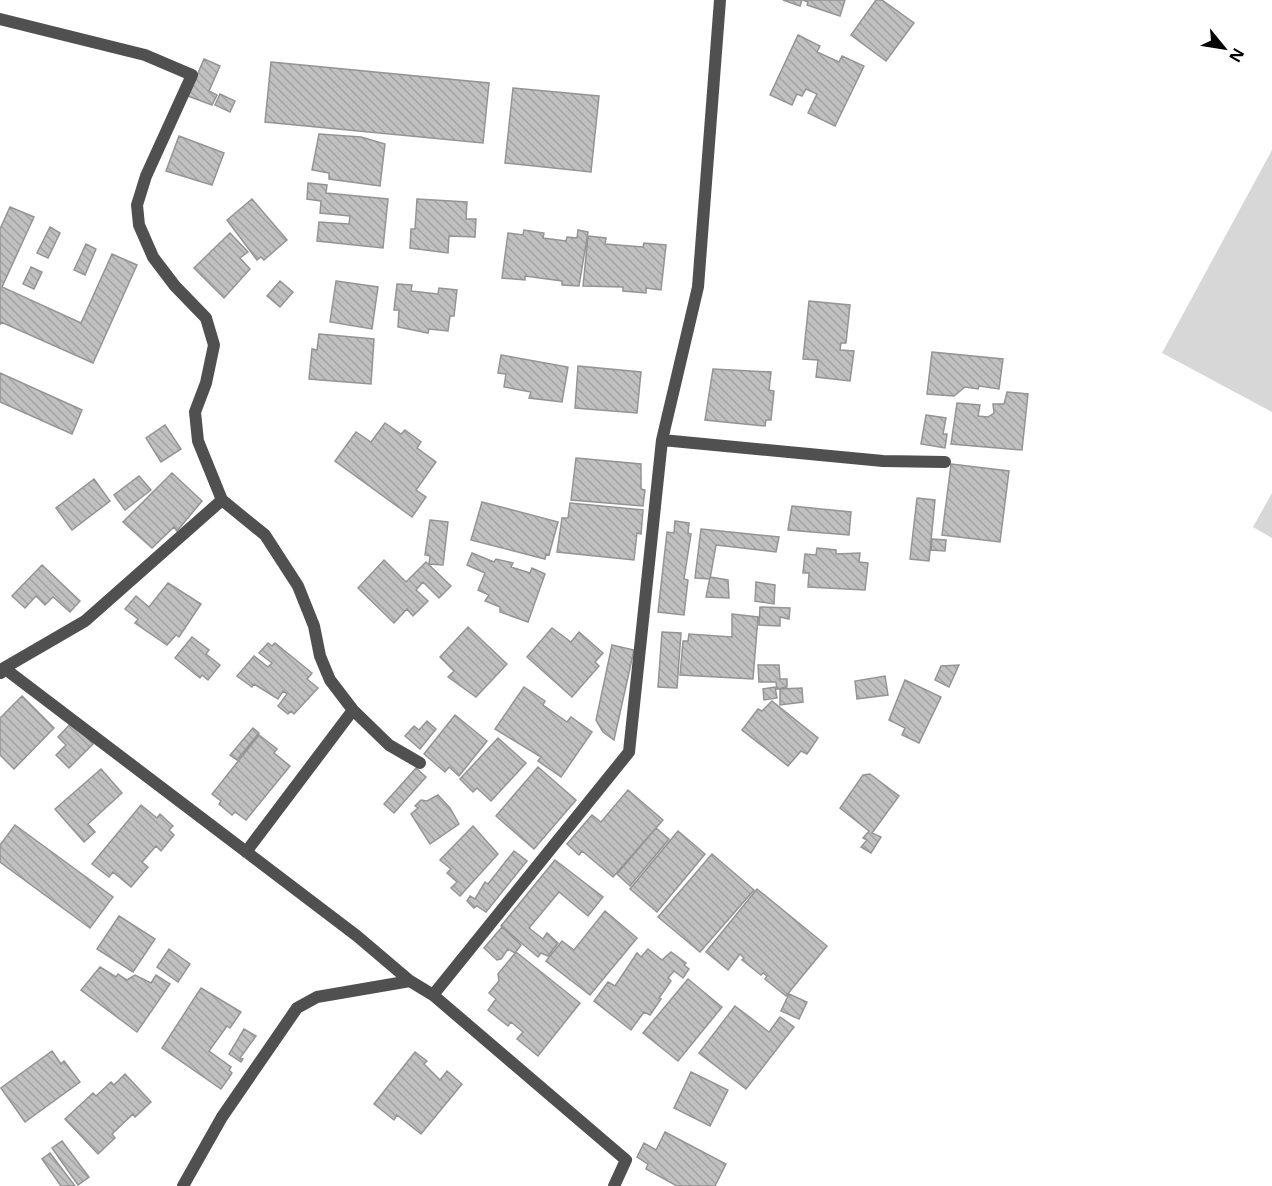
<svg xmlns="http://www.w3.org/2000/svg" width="1272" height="1186" font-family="'Noto Sans',sans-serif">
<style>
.park{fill:#d7d7d7}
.building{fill:url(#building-back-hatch);stroke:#949494;stroke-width:1.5}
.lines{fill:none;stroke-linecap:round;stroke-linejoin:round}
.street{stroke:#505050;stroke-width:12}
</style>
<defs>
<pattern id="building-back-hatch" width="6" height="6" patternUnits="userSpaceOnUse" patternTransform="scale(1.5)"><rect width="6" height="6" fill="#c0c0c0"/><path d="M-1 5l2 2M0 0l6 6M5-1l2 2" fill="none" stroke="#a3a3a3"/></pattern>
</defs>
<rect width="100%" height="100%" fill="#fff"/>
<path class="park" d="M1272,150v262l-110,-59z
M1272,493v45l-19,-11z"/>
<path class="building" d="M783,0h19l-2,6z
M803,0h42l-5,16 -33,-11 1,-3z
M876,0h6l32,23 -28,38 -35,-26z
M798,35l22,11 -3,6 22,10 3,-6 22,10 -29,60 -27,-13 9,-19 -11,-5 -4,7 -5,-2 -5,11 -22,-10z
M204,59l16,7 -11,25 8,4 -5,10 -24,-9z
M271,62l218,21 -6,60 -218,-21z
M513,88l86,8 -8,76 -86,-9z
M220,94l15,7 -5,11 -15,-7z
M319,134l42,3 24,7 -5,42 -51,-7v-6l-17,-3z
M179,136l45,17 -12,32 -46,-14z
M308,183l19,2 -1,8 62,6 -5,49 -66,-7 2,-19 30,2 1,-8 -30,-3 1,-12 -14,-2z
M252,199l35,41 -23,20 -3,-3 -4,3 -30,-40z
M417,199l50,3 -1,17h10l-1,18 -26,-1 -1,17 -38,-5 1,-19h4z
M10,207l24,10 -32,70 79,36 31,-69 25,11 -44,98 -92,-41 -1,3v-96z
M50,227l10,6 -12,25 -11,-5z
M524,230l20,3 -1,5 23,3 1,-4 10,1 1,-8 10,2 -9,54 -17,-1v-4l-37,-5v4l-23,-2 6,-45 15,2z
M230,233l18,19 -8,6 10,11 -26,29 -30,-30z
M588,236l18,2 -1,6 38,3 1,-4 22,2 -5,45 -15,-2v5l-23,-2v-4l-40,-1z
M86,244l10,5 -11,26 -11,-5z
M31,267l11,5 -8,17 -11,-5z
M280,281l13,11 -13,15 -13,-11z
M336,281l42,6 -6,42 -42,-7z
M397,284l15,1 -1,6 27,3 1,-6 18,2 -3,26h-4l-2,15 -19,-2 -1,4 -30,-6 1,-17h-5z
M809,301l41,4 -4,38h-5l-1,7 14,1 -4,30 -34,-4 2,-17 -15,-1z
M319,334l55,5 -3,45 -62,-5 3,-30 5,1z
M932,352l71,7 -4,30 -20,-3 -1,3 -13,-2 -11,9 -27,-2z
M501,355l67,12 -6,35 -33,-4 2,-6 -27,-5 2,-13 -8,-1z
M578,366l63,6 -4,41 -62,-5z
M713,369l58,3 -2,18 5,1 -3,29h-5l-1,6 -60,-6z
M0,373l82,37 -10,24 -72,-32z
M1007,392l21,2 -6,56 -71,-6 6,-41 23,2 -2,11 10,1 6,-4 -1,-9h11z
M926,415l20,3 -3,16h4l-2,14 -24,-4z
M385,423l16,11 4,-4 16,12 -4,6 19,14 -20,28 10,7 -14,20 -77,-56 21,-29 15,10z
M165,425l16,24 -20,13 -15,-24z
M576,458l65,6v25l4,1 -2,16 -72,-6z
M951,464l58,7 -9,71 -58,-7z
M172,473l30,28 -25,30 -3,-4 -22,21 -29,-26z
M139,476l12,14 -26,20 -11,-15z
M94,479l16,22 -38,29 -16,-22z
M917,498l18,2 -6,61 -19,-2z
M482,502l76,20 -9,33 -3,-1 -1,5 -74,-19z
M570,503l73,7 -2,24 -4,-1 -3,27 -77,-8 5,-34h6z
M792,506l59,6 -2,23 -61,-5z
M430,520l18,2 -5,43 -14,-1 1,-8 -5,-1z
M675,521l14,2 -1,10 3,1 -7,45 4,1 -4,35 -26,-3 9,-80 7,1z
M701,529l78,8 -3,15 -60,-7 -6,34 -15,-1z
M932,539l14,1 -1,11 -14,-1z
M817,548l19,2v4l24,-1 -1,9 9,1 -3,27 -57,-3 1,-14h-6l2,-19 11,1z
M472,553l22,9 2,-3 17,4 -2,4 19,6 2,-5 13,6 -17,48 -28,-10v-5l-15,-6 4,-6 -11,-5 7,-17 -18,-8z
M384,560l22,22 20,-20 25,24 -12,12 -16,-16 -7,8 12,11 -15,15 -6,-7 -13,14 -36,-35z
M42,565l38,36 -10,11 -17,-15 -8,8 -9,-9 -11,12 -13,-12z
M710,577l18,3 1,18 -23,-1z
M756,582l19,3 -1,19 -19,-3z
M168,583l33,21 -22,33 -3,-2 -9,10 -32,-22 3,-4 -13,-10 11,-13 13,11z
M760,607l30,1 -1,11 -9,-2v9l-21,-1z
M732,614l26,3 -5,62 -73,-4 3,-34h5l1,-7 43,3z
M468,627l39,37 -31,33 -28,-20 6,-6 -14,-14z
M552,628l19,14 8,-10 24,21 -8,9 4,4 -27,31 -45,-40z
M662,632l19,1 -4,55 -19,-1z
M192,637l17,13 -3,4 14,11 -12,15 -6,-5 -2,3 -25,-20z
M268,643l4,3 3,-3 37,30 -5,6 11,9 -24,26 -3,-3 -3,3 -10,-8 9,-12 -4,-3 -5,8 -24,-15 -2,3 -15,-11 17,-20 14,11 4,-4 -13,-10z
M612,645l22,5 -20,90 -11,-8 -7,-12z
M758,665h21l1,14h7v8l-10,2 -1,-7h-17z
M959,665l-10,22 -14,-7 6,-14z
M885,676l3,19 -31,4 -2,-18z
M905,680l36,17 -22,46 -17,-8 3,-7 -16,-8z
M524,687l21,14 -2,4 24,17 4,-5 21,15 -31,45 -23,-16 3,-4 -46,-28z
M775,687l2,11 -13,2 -1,-11z
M802,688l1,14 -23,3v-16z
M22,696l32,32 -40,41 -14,-14v-37z
M772,701l46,37 -11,16 -6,-3 -13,15 -46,-36 16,-21 4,2z
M455,715l32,26 -28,35 -10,-9 -4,5 -21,-18z
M427,721l9,8 -16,20 -15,-13 9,-10 5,4z
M72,722l21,22 -24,24 -13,-13 10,-10 -8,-8z
M253,728l6,5 -22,27 -7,-5z
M259,735l18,14 -3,4 16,13 -44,54 -11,-8 -3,3 -13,-11 2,-3 -9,-7z
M498,738l28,25 -35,38 -14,-13 -4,4 -13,-13z
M538,767l38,33 -42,49 -38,-33z
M416,768l10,9 -32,36 -10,-9z
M101,769l21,24 -34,31 7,8 -11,10 -29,-33z
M870,774l29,22 -27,37 9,4 -10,16 -10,-6 6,-7 -4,-2 6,-7 -29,-23 23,-33z
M628,790l35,30 -50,57 -31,-26 -3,4 -12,-11 25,-29 9,7z
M438,795l12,13 9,16 -29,20 -19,-30 7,-6 -3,-2 6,-6 6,1z
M141,805l16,13 3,-4 13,12 -4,4 5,5 -13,16 -5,-5 -14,16 6,5 -17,20 -18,-15 -4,5 -17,-13z
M15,825l98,72 -23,31 -90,-66v-17z
M473,826l25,28 -38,42 -9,-8 6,-6 -10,-9 4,-4 -11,-9z
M656,828l13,11 -39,47 -13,-12z
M678,831l27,23 -48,58 -27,-23z
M514,851l13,10 -41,51 -9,-6 -3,2 -7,-7 3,-5 5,3 10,-17 3,2z
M712,854l42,36 -54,62 -42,-35z
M555,860l48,37 -15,19 -29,-24 -30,36 14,11 4,-6 11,10 -10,13 -7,-3 -3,4 -37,-31z
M757,889l70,57 -41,50 -21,-17 2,-3 -4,-3 -2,2 -19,-15 2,-2 -4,-4 -12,16 -22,-18z
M605,911l32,27 -47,57 -44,-34 16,-20 12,9z
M119,916l36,23 -22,33 -36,-23z
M502,927l19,18 -6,8 -7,-4 -7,10 -4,1 -13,-12z
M169,949l21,15 -12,18 -21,-15z
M648,949l14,11 9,-8 15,11 -2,2 5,4 -6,9 -9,-7 -6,7 3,3 -12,17 2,1 -11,16 -6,-3 -13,18 -37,-29 14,-19 7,4 22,-33 4,4z
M516,952l64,51 -42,53 -21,-17 6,-7 -12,-10 -3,4 -20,-16 8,-11 -7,-6 10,-12 -1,-7z
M100,967l16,10 2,-3 9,6 8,-5 16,8 5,-8 14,9 -33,48 -56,-42z
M688,979l34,28 -44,54 -35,-28z
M201,988l40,24 -11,16 -3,-2 -18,25 22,16 -2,3 3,3 -11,16 -59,-41z
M789,994l18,8 -8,17 -18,-8z
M735,1006l34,26 11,-15 14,10 -48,62 -47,-36z
M244,1029l12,7 -16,22 3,1 -2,3 -12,-8z
M52,1051l9,13 3,-3 16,21 -55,40 -24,-34z
M415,1052l12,9 -3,3 16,16 7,-9 15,13 -41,50 -24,-19 -3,5 -20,-16z
M691,1072l37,18 -18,36 -36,-18z
M125,1074l26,28 -16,15 -2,-3 -21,20 3,4 -17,16 -33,-35 28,-26 3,3 15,-14 3,3z
M665,1132l61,32 -11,22h-38l-31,-17 2,-5 -11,-7 7,-14 12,7z
M62,1141l27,36 -11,8 -26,-37z
M50,1153l25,33h-14l-19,-27z"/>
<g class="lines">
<path class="street" d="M0,19l145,36 47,20 -46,101 -9,29 2,20 14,32 22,29 31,32 8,27 -8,38 -11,29 3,29 24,59 43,35 33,51 16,40 6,30 10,24 23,30 36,35 31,18
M662,440l221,21 62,1
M4,668l353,268 53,45 23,14 196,-243 33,-312 36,-153 22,-287
M1,673l3,-5 81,-47 137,-121
M246,852l107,-142
M433,995l193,165 -12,26
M183,1186l39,-69 75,-109 20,-11 93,-16"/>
</g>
<g transform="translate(1224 48) rotate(120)" stroke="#ffffff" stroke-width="4.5" paint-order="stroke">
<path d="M0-4.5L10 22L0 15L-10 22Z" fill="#000000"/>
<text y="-9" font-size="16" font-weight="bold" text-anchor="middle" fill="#000000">N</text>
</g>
</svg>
